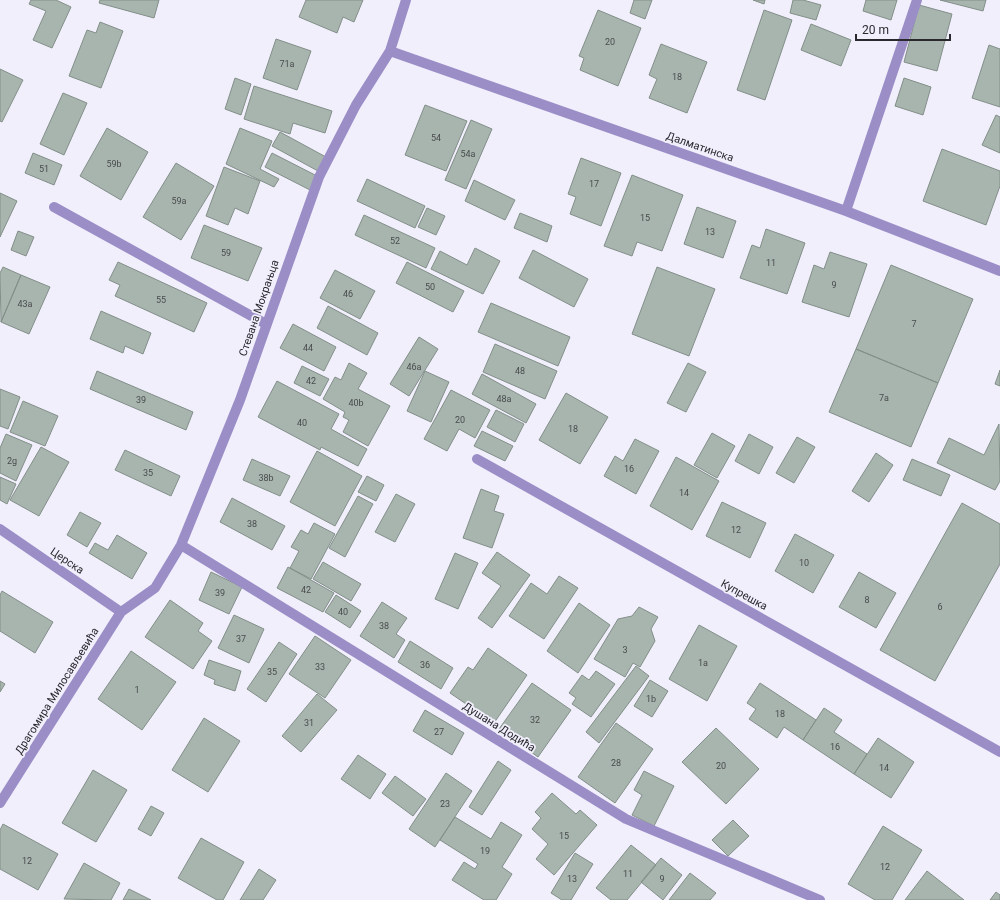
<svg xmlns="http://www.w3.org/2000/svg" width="1000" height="900" font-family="Roboto,sans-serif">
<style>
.building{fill:#a8b5ae;stroke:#828f88}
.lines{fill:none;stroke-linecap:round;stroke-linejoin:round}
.lane{stroke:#9b8ec7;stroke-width:10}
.street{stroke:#9b8ec7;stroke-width:10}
.labels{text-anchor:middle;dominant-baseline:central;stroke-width:3.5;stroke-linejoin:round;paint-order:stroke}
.number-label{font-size:9px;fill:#494b4d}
.street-label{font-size:11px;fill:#29282d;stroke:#f2effd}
</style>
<rect width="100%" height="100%" fill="#f2effd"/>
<path class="building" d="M31,0h25l15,7 -19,41 -19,-8 13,-29 -17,-7z
M100,0h59l-5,18 -55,-15z
M306,0h57l-9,22 -11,-5 -6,16 -38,-16z
M634,0h18l-7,19 -15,-6z
M753,0h12l-1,4z
M793,0h10l18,5 -5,15 -26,-7z
M866,0h31l-6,20 -28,-9z
M940,0h46l-3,11z
M919,5l33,9 -15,57 -33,-9z
M598,10l43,18 -23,58 -38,-16 4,-12 -5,-2z
M764,10l28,10 -27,80 -28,-10z
M100,22l23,9 -22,57 -32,-12 18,-46 9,3z
M811,24l40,16 -10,26 -40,-16z
M276,39l35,12 -14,39 -34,-12z
M661,44l46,18 -20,51 -38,-15 8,-19 -8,-4z
M989,45l11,4v58l-28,-9z
M0,69l23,11 -21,42 -2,-1z
M235,78l16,6 -10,31 -16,-6z
M904,78l27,9 -8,28 -28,-9z
M254,86l78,25 -7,22 -32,-10 -3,11 -46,-15z
M63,93l24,10 -23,52 -24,-11z
M425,105l42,16 -21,50 -41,-16z
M996,115l4,2v36l-18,-8z
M471,120l21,9 -26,60 -21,-9z
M107,128l41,24 -27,48 -41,-24z
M240,128l32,13 -12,28 19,10 -5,8 -48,-23z
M280,132l46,25 -8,14 -46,-25z
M942,149l58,22v15l-14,39 -63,-24z
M33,153l29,12 -8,20 -29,-12z
M272,153l45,23 -7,14 -45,-23z
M581,158l40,15 -20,53 -31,-12 6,-17 -8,-3z
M176,163l38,23 -33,54 -38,-23z
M224,167l36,14 -12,33 -13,-6 -7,17 -22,-9z
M632,175l51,20 -21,56 -25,-9 -5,14 -28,-10z
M367,179l58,27 -10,22 -58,-27z
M474,180l41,20 -10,20 -40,-19z
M0,193l17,8 -17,36z
M697,207l39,14 -13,37 -39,-14z
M427,208l18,8 -9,19 -18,-8z
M520,213l32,13 -5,16 -33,-14z
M364,215l71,33 -9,20 -71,-33z
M204,225l58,23 -14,33 -57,-23z
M766,229l39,14 -18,51 -47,-16 12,-33 8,3z
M18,231l16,6 -8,19 -15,-6z
M475,248l25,13 -17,33 -52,-25 9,-18 27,14z
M533,250l55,29 -14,28 -55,-29z
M830,252l37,12 -18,53 -47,-15 12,-37 10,4z
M118,262l89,41 -13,29 -79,-36 5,-11 -11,-5z
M407,262l57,29 -11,21 -57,-29z
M891,265l82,34 -35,84 -82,-34z
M3,267l18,8 -20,47 -1,-49z
M657,267l58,22 -26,67 -57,-22z
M335,270l40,21 -15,28 -40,-21z
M21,275l29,12 -21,47 -28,-12z
M491,303l79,34 -12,29 -80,-34z
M328,306l50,27 -11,22 -50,-27z
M101,311l50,22 -8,21 -18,-8 -2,7 -33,-14z
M293,324l43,23 -12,24 -44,-23z
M419,337l19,12 -29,47 -19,-12z
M495,344l62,27 -12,28 -62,-27z
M856,349l82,34 -27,64 -82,-35z
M349,363l18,10 -9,16 32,17 -22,40 -25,-14 6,-12 -6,-3 2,-5 -22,-13 12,-22 6,3z
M688,363l18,9 -20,40 -19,-9z
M302,366l27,13 -9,17 -26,-13z
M1000,370v16l-5,-2z
M97,371l96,41 -7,18 -96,-41z
M425,371l24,11 -18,40 -24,-11z
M482,374l54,30 -10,19 -54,-29z
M277,381l62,33 -8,15 36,20 -9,17 -37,-19 -1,3 -62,-33z
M0,389l20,8 -12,32 -8,-3z
M451,390l39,20 -15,28 -16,-9 -12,22 -23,-12z
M566,393l42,24 -28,47 -41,-24z
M23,401l35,15 -13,30 -35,-14z
M496,410l28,14 -9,18 -28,-15z
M999,424l1,57 -5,9 -58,-27 12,-25 35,17z
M482,431l31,15 -8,15 -31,-15z
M712,433l23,13 -18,32 -23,-13z
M6,434l26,11 -16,36 -16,-8v-25z
M749,434l24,13 -14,27 -24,-13z
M797,437l18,10 -21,36 -18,-10z
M635,439l24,12 -23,43 -32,-18 11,-20 8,5z
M41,447l28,15 -30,54 -29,-16z
M125,450l55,26 -9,20 -56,-26z
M317,451l45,25 -27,50 -45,-24z
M876,453l17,12 -24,37 -17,-11z
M676,457l43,24 -27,49 -42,-24z
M252,459l38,17 -10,20 -37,-16z
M912,459l38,16 -9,21 -38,-16z
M367,476l17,9 -8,16 -18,-9z
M0,477l16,7 -9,20 -7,-4z
M481,489l18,7 -5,15 10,3 -12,34 -29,-10z
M396,494l19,10 -20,38 -20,-10z
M358,496l15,8 -28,53 -16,-9z
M232,498l53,28 -13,24 -52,-28z
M722,502l44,21 -16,35 -44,-22z
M962,503l38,21v40l-65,117 -55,-31z
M80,512l21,11 -14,24 -20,-12z
M314,523l21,11 -24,45 -21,-11 9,-17 -8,-4 10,-17 7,4z
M795,534l39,21 -21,38 -38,-22z
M117,535l30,18 -15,26 -43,-26 6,-10 13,7z
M497,552l33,23 -38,53 -14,-10 23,-32 -19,-13z
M455,553l23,10 -20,46 -23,-10z
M323,562l38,22 -10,17 -38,-22z
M288,567l46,26 -11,19 -46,-24z
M211,572l31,15 -13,27 -30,-14z
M859,572l37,21 -20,35 -37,-21z
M559,576l19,12 -34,51 -35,-23 22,-33 16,11z
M2,591l51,31 -18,31 -35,-22v-36z
M336,595l25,16 -11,17 -25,-16z
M170,600l33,23 -5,8 14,10 -19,28 -48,-32z
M382,602l25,16 -11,16 9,6 -11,18 -34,-22z
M579,603l31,22 -32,48 -31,-22z
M639,607l19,10 -7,12 4,12 -15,26 -7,-4 -8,14 -31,-18 24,-40 14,-3z
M234,615l30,14 -15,34 -31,-15z
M699,625l38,21 -30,55 -38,-22z
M315,636l36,24 -26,38 -36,-24z
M410,641l43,27 -12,21 -43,-27z
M279,642l18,12 -31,48 -19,-13z
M488,648l39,27 -33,48 -44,-30 18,-26 5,3z
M131,651l45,31 -34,48 -44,-31z
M209,660l32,11 -6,20 -21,-7 1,-4 -11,-5z
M636,666l13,10 -50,67 -13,-11z
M596,671l19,13 -24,33 -19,-13 4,-6 -7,-5 13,-18 7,5z
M650,680l18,11 -16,26 -18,-11z
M0,681l5,3 -5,8z
M532,683l39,27 -33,47 -39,-28z
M760,683l56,37 -13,20 -19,-13 -7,11 -28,-19 7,-10 -9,-6z
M317,694l20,16 -36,42 -19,-16z
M824,708l18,12 -8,12 33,22 -13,20 -51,-34z
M425,710l39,23 -12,22 -39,-24z
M204,718l36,23 -32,51 -36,-22z
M616,723l37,26 -38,54 -37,-26z
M716,728l43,41 -33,35 -44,-42z
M878,738l36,24 -23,36 -37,-24z
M358,755l28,19 -16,25 -29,-20z
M498,761l13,9 -29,45 -13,-8z
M93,770l34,20 -31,52 -34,-19z
M644,771l30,15 -20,40 -22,-11 10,-20 -8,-5z
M446,773l26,18 -37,56 -26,-18z
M395,776l31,23 -13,17 -31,-23z
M552,793l24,21 4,-4 17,15 -43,50 -18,-16 12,-15 -16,-15 9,-11 -6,-6z
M151,806l13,7 -13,23 -13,-7z
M455,817l36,22 10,-17 21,13 -20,32 10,7 -16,26h-12l-32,-20 12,-18 11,7 3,-5 -38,-24z
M733,820l16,16 -21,20 -16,-16z
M3,824l55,30 -20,36 -38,-21v-39z
M883,826l39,24 -30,50h-17l-27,-16z
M201,838l43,24 -21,38h-6l-39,-22z
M631,845l25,20 -29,35h-16l-15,-12z
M575,853l18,11 -22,36h-9l-11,-7z
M661,858l21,17 -19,25 -22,-18z
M84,863l36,20 -9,17 -47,-1z
M259,869l17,11 -13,20h-23z
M927,871l37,29h-59z
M690,873l26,20 -6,7h-41z
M129,889l22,11h-28z
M996,892l4,3v5h-10z"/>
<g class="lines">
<path class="lane" d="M54,207l212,117"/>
<path class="street" d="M390,51l456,160 154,60
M846,211l71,-211
M477,459l523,293
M0,529l121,83
M181,545l445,274 194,81
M0,803l121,-191 34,-24 26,-43 59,-145 79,-223 37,-72 34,-54 16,-51"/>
</g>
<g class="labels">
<g class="number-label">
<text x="610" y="42">20</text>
<text x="287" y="64">71a</text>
<text x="677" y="77">18</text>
<text x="436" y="138">54</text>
<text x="468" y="154">54a</text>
<text x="114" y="164">59b</text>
<text x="44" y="169">51</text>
<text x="594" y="184">17</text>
<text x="179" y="201">59a</text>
<text x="645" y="218">15</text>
<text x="710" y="232">13</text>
<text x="395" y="241">52</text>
<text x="226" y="253">59</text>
<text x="771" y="263">11</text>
<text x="834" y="285">9</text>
<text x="430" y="287">50</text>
<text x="348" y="294">46</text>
<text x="161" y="300">55</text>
<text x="25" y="304">43a</text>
<text x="914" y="324">7</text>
<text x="308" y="348">44</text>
<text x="414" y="367">46a</text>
<text x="520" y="371">48</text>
<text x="311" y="381">42</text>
<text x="884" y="398">7a</text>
<text x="504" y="399">48a</text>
<text x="141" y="400">39</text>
<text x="356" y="403">40b</text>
<text x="460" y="420">20</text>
<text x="302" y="423">40</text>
<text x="573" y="429">18</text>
<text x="12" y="461">2g</text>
<text x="629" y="469">16</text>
<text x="148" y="473">35</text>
<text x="266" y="478">38b</text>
<text x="684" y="493">14</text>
<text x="252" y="524">38</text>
<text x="736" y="530">12</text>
<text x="804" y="563">10</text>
<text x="306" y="590">42</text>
<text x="220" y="593">39</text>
<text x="867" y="600">8</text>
<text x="940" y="607">6</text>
<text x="343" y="612">40</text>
<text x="384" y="626">38</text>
<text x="241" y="639">37</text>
<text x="625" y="650">3</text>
<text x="703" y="663">1a</text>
<text x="425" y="665">36</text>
<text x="320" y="667">33</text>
<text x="272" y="672">35</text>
<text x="137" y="690">1</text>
<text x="651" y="699">1b</text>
<text x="780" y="714">18</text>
<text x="535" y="720">32</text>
<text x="309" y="723">31</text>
<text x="439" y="732">27</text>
<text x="835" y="747">16</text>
<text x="616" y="763">28</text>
<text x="721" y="766">20</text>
<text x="884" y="768">14</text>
<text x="445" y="804">23</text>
<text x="564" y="836">15</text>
<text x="485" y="851">19</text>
<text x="27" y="861">12</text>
<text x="885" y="867">12</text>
<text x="628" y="874">11</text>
<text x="572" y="879">13</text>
<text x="662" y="879">9</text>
</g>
<g class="street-label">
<text transform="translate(700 147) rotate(19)">Далматинска</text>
<text transform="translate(259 308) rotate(-71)">Стевана Мокрањца</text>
<text transform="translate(67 561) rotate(34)">Церска</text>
<text transform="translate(744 595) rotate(29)">Купрешка</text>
<text transform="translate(57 691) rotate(-58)">Драгомира Милосављевића</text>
<text transform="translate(499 727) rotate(32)">Душана Додића</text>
</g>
</g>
<path d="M856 34v6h94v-6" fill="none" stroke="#29282d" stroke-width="2"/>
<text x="862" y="34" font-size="12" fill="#29282d" stroke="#f2effd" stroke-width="3" paint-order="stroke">20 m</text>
</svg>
